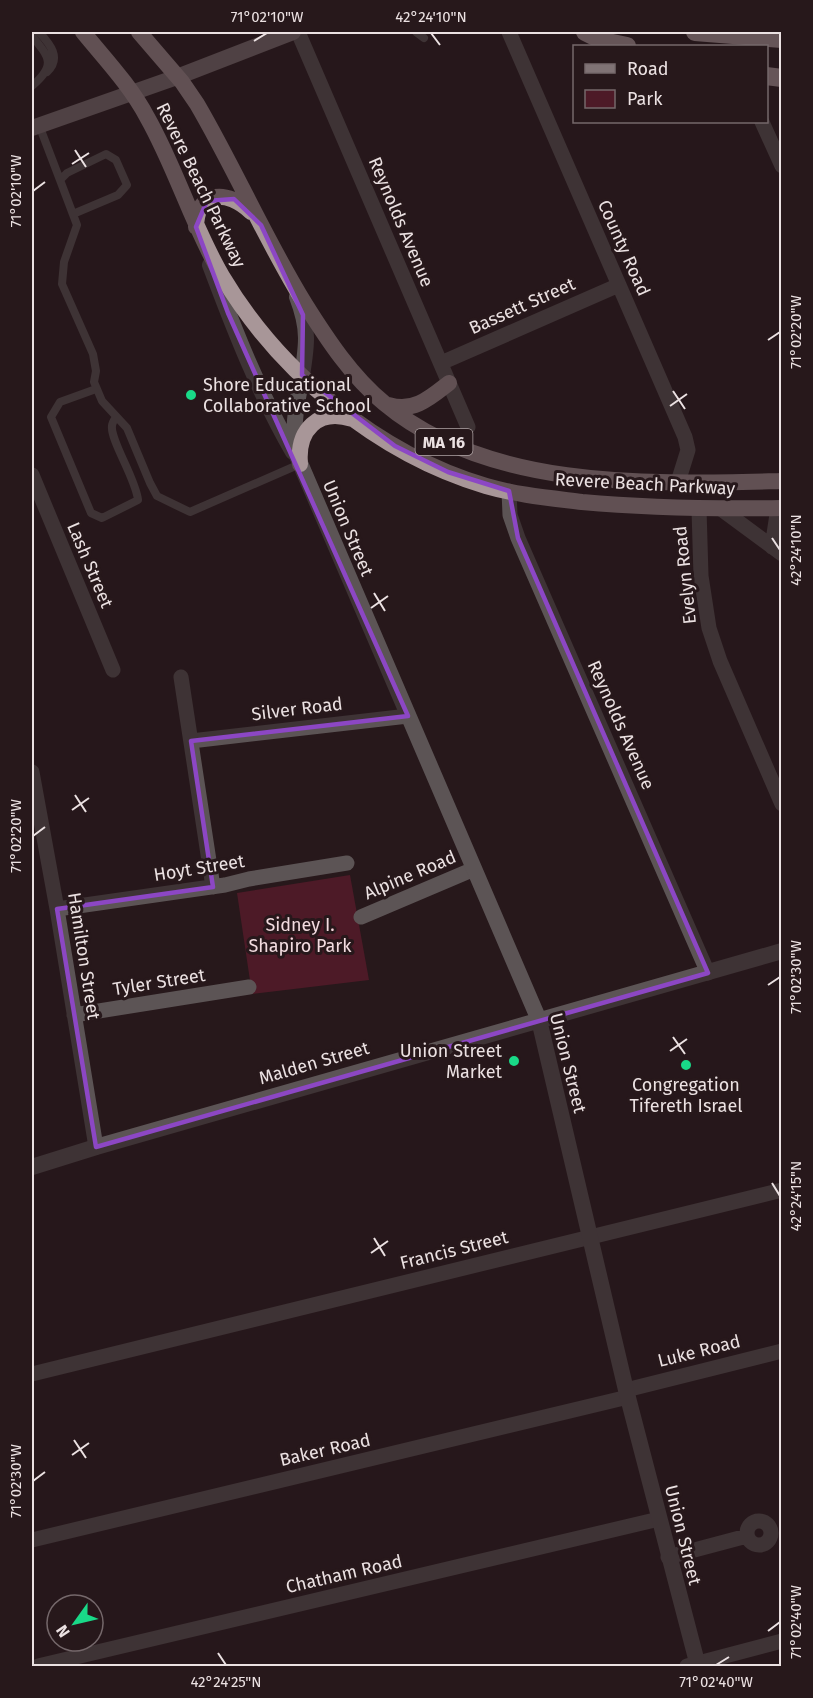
<svg xmlns="http://www.w3.org/2000/svg" width="813" height="1698" font-family="'Fira Sans',sans-serif">
<style>
.green{fill:#4d1a27}
.lines{fill:none;stroke-linecap:round;stroke-linejoin:round}
.service{stroke:#5c5455;stroke-width:8}
.minor{stroke:#5c5455;stroke-width:15}
.tertiary{stroke:#5c5455;stroke-width:16}
.secondary{stroke:#807375;stroke-width:16}
.trunk{stroke:#a89698;stroke-width:16}
.motorway{stroke:#b4a0a3;stroke-width:18}
.motorway-bridge{stroke:#b4a0a3;stroke-width:18}
.marked{fill:none;stroke:#8c47c4;stroke-width:4.5;stroke-linejoin:round}
.ticks{fill:none;stroke:#ebe1e2;stroke-width:2}
.poi-dot{fill:#19d988;stroke:#27181b;stroke-width:2}
.labels{text-anchor:middle;dominant-baseline:central;stroke-width:6;stroke-linejoin:round;paint-order:stroke}
.shield{fill:#27181b;stroke:#b0a5a6;stroke-width:1.5}
.shield-label{font-size:16px;font-weight:bold;fill:#ebe1e2}
.street-label{font-size:18px;fill:#ebe1e2;stroke:#27181b}
.poi-label{font-size:18px;fill:#ebe1e2;stroke:#27181b;text-anchor:start}
.park-label{font-size:18px;fill:#f3dce0;stroke:#27181b}
.neatline{fill:none;stroke:#ebe1e2;stroke-width:2}
.ticks-label{font-size:15px;text-anchor:middle;fill:#ebe1e2}
</style>
<rect width="100%" height="100%" fill="#27181b"/>
<path class="green" d="M350,875l19,105 -117,14 -15,-101z"/>
<g class="lines">
<path class="service" d="M39,32c11,12 23,26 8,40
M416,32l8,6
M32,36c18,22 24,29 0,50
M39,125l21,55
M73,214l45,-19 9,-10 -11,-25 -10,-6 -39,19 -7,7 17,45 -13,37 -2,22 31,70 3,17 -2,11 8,19 25,27 23,55 7,13 33,16 110,-48
M96,389l-36,13 -9,15 40,96 11,5 36,-18c-2,-21 -28,-60 -26,-74 0,-3 2,-6 4,-9"/>
<path class="minor" d="M298,32l170,395
M509,32l176,405 3,13 -10,32
M762,122l20,44
M441,363l178,-78
M32,475l81,195
M509,491l1,24 8,23 190,435
M699,509l2,67 8,52 11,33 62,143
M721,509l61,45
M772,547l6,-39
M181,677l32,210
M191,741l217,-25
M32,772l25,137 39,238
M57,909l168,-24 24,-6 98,-16
M361,917l113,-48
M74,1015l175,-28
M32,1374l750,-184
M626,1390l156,-39
M747 1533a12 12 0 1 1 24 0a12 12 0 1 1-24 0Z
M32,1540l596,-143
M668,1557l79,-21
M38,1666l621,-147
M687,1666l95,-25"/>
<path class="tertiary" d="M210,265c24,64 49,128 83,187
M297,297c5,13 9,27 9,41 0,39 -18,79 -9,118l242,564 87,370 72,276
M32,1167l64,-20 686,-196"/>
<path class="secondary" d="M32,128l145,-51 116,-45"/>
<path class="trunk" d="M83,32c22,27 47,53 64,85 29,51 45,108 75,159 57,96 156,178 264,210 31,9 64,12 96,16 66,6 133,7 200,6
M139,32l43,50 15,22c38,65 68,135 108,200 22,35 47,73 79,99 105,88 268,81 398,78
M196,227c1,-38 32,-37 55,-15
M389,405c25,8 42,-8 60,-22
M300,464c-3,-34 18,-56 52,-45"/>
<path class="motorway" d="M585,32l18,9 24,5
M766,76l16,2"/>
<path class="motorway-bridge" d="M695,32l87,7"/>
</g>
<path d="M0 0H813V1698H0ZM234,199l27,26 42,90 -1,60 93,71 53,26 61,19 9,47 190,435 -612,174 -39,-238 156,-22 -22,-146 217,-25 -180,-403 -32,-86 11,-26z" fill="#27181b" fill-opacity=".55" fill-rule="evenodd"/>
<path class="marked" d="M234,199l27,26 42,90 -1,60 93,71 53,26 61,19 9,47 190,435 -612,174 -39,-238 156,-22 -22,-146 217,-25 -180,-403 -32,-86 11,-26z"/>
<path class="ticks" d="M431,33l9,12M254,41l13,-8M75,150l11,17M72,164l17,-11M33,191l12,-9M768,340l12,-8M673,391l12,18M670,406l17,-12M772,538l8,12M374,593l11,18M371,608l17,-12M75,795l11,17M72,810l17,-12M33,836l12,-9M768,985l12,-8M673,1037l12,17M670,1051l17,-12M772,1183l8,13M374,1238l11,18M371,1253l17,-12M74,1440l12,18M72,1455l17,-12M33,1481l12,-9M768,1631l12,-9M218,1653l8,12M716,1665l13,-8"/>
<g class="poi-dot">
<circle cx="191" cy="395" r="6"/>
<circle cx="514" cy="1061" r="6"/>
<circle cx="686" cy="1065" r="6"/>
</g>
<g class="labels">
<rect class="shield" x="415.5" y="429" width="57" height="26" rx="4.5"/>
<g class="shield-label">
<text x="444" y="442">MA 16</text>
</g>
<g class="street-label">
<text transform="translate(201 185) rotate(64)">Revere Beach Parkway</text>
<text transform="translate(401 222) rotate(67)">Reynolds Avenue</text>
<text transform="translate(624 248) rotate(66)">County Road</text>
<text transform="translate(522 306) rotate(-24)">Bassett Street</text>
<text transform="translate(645 484) rotate(3)">Revere Beach Parkway</text>
<text transform="translate(348 528) rotate(67)">Union Street</text>
<text transform="translate(90 565) rotate(67)">Lash Street</text>
<text transform="translate(685 575) rotate(-96)">Evelyn Road</text>
<text transform="translate(297 709) rotate(-7)">Silver Road</text>
<text transform="translate(621 725) rotate(66)">Reynolds Avenue</text>
<text transform="translate(199 868) rotate(-9)">Hoyt Street</text>
<text transform="translate(410 875) rotate(-23)">Alpine Road</text>
<text transform="translate(84 956) rotate(81)">Hamilton Street</text>
<text transform="translate(159 982) rotate(-9)">Tyler Street</text>
<text transform="translate(314 1063) rotate(-16)">Malden Street</text>
<text transform="translate(568 1063) rotate(76)">Union Street</text>
<text transform="translate(454 1250) rotate(-14)">Francis Street</text>
<text transform="translate(699 1351) rotate(-14)">Luke Road</text>
<text transform="translate(325 1450) rotate(-13)">Baker Road</text>
<text transform="translate(683 1535) rotate(76)">Union Street</text>
<text transform="translate(344 1574) rotate(-13)">Chatham Road</text>
</g>
<g class="poi-label">
<text x="203" y="385">Shore Educational<tspan x="203" dy="21">Collaborative School</tspan></text>
<text x="502" y="1051" text-anchor="end">Union Street<tspan x="502" dy="21">Market</tspan></text>
<text x="686" y="1085" text-anchor="middle">Congregation<tspan x="686" dy="21">Tifereth Israel</tspan></text>
</g>
<g class="park-label">
<text x="300" y="925">Sidney I.<tspan x="300" dy="21">Shapiro Park</tspan></text>
</g>
</g>
<rect width="813" height="1698" fill="none" stroke="#27181b" stroke-width="66"/>
<rect x="573" y="45" width="195" height="78" fill="#27181b" stroke="#75686b" stroke-width="1.5"/>
<rect x="585" y="64" width="30" height="9" fill="#807375" stroke="#75686b" stroke-width="1.5"/>
<text x="627" y="75" font-size="18" fill="#ebe1e2">Road</text>
<rect x="585" y="90" width="30" height="18" fill="#4d1a27" stroke="#75686b" stroke-width="1.5"/>
<text x="627" y="105" font-size="18" fill="#ebe1e2">Park</text>
<g transform="translate(75 1623) rotate(236)"><circle r="28" fill="#27181b" stroke="#75686b" stroke-width="1.5"/>
<path d="M0-4.5L10 22L0 15L-10 22Z" fill="#19d988"/>
<text y="-9" font-size="16" font-weight="bold" text-anchor="middle" fill="#ebe1e2">N</text>
</g>
<rect x="33" y="33" width="747" height="1632" class="neatline"/>
<g class="ticks-label">
<text x="267" y="22">71°02'10"W</text>
<text x="431" y="22">42°24'10"N</text>
<text transform="translate(16 191) rotate(-90)" y="5">71°02'10"W</text>
<text transform="translate(796 332) rotate(-90)" y="5">71°02'20"W</text>
<text transform="translate(796 550) rotate(-90)" y="5">42°24'10"N</text>
<text transform="translate(16 836) rotate(-90)" y="5">71°02'20"W</text>
<text transform="translate(796 977) rotate(-90)" y="5">71°02'30"W</text>
<text transform="translate(796 1196) rotate(-90)" y="5">42°24'15"N</text>
<text transform="translate(16 1481) rotate(-90)" y="5">71°02'30"W</text>
<text transform="translate(796 1622) rotate(-90)" y="5">71°02'40"W</text>
<text x="226" y="1687">42°24'25"N</text>
<text x="716" y="1687">71°02'40"W</text>
</g>
</svg>
